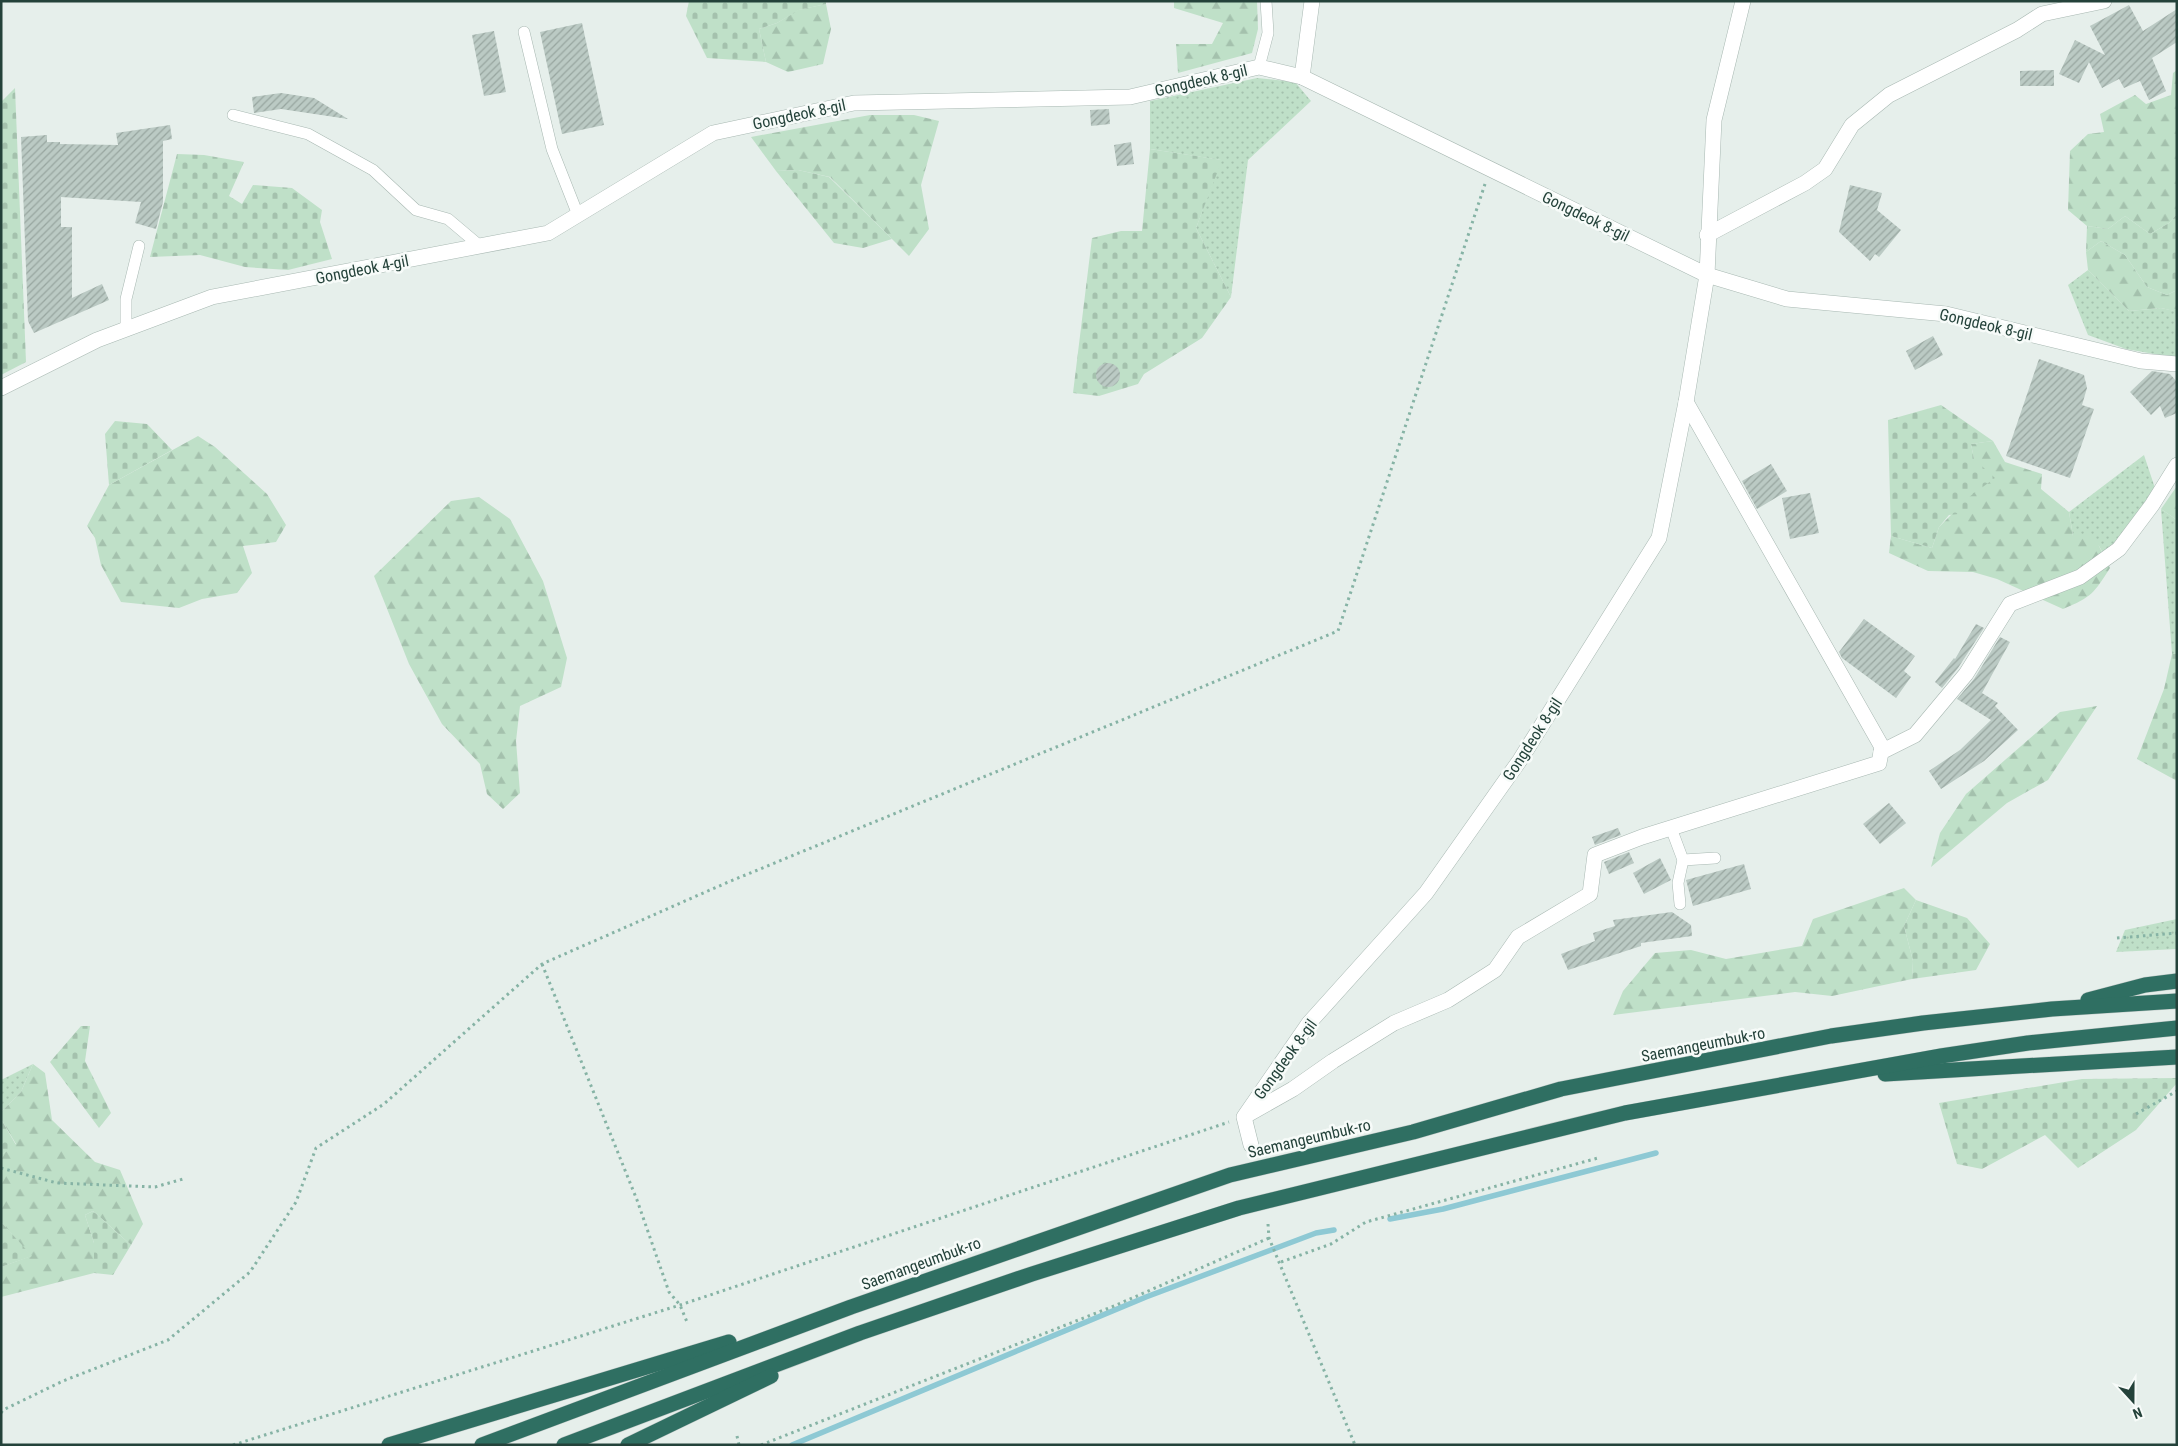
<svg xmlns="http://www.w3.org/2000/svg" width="2178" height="1446" font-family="'Roboto Condensed',sans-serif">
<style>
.grass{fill:url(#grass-dots)}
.forest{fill:url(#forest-firs)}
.cemetery{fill:url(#cemetery-stones)}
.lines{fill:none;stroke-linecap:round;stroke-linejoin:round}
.stream{stroke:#8ec9d4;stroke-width:5.5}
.building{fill:url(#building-hatch)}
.lane-casing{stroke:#a8b8b2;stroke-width:12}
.street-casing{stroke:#a8b8b2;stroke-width:16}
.highway-casing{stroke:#c2cac8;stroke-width:16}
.path{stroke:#86b3a5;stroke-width:3;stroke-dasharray:2.5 4;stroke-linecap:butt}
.lane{stroke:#fff;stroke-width:11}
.street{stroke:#fff;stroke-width:15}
.highway{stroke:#2f6f62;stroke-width:15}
.labels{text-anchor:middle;stroke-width:5;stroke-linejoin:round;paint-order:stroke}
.street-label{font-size:16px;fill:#24423a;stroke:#f7fbf9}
</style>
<defs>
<pattern id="grass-dots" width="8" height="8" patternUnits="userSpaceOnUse" patternTransform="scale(1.25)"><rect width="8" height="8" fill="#bfe0c8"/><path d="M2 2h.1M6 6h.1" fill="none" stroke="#a4c1ad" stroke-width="1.8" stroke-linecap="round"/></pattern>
<pattern id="forest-firs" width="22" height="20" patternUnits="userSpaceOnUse" patternTransform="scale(1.25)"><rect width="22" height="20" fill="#bfe0c8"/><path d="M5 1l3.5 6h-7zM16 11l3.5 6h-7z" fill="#a4c1ad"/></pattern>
<pattern id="cemetery-stones" width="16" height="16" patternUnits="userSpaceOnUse" patternTransform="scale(1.25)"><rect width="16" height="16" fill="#bfe0c8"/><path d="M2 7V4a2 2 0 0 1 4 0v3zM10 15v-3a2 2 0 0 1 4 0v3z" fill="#a4c1ad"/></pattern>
<pattern id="building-hatch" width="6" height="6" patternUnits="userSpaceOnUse" patternTransform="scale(1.25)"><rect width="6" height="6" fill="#bbcac4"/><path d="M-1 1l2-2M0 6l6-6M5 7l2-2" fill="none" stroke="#98a6a0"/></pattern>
</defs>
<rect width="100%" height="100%" fill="#e6efeb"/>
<g class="grass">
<path d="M1257 78 1295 82 1311 101 1248 160 1231 297 1196 228 1221 160 1150 149V101Z"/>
<path d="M2088 270 2129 311 2161 308 2175 311 2177 358 2126 349 2088 335 2068 285Z"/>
<path d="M2144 455 2155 488 2120 537 2103 553 2099 546 2073 536 2069 512Z"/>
<path d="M2161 509 2177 520V654H2172Z"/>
<path d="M2177 919V949L2116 952 2125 930Z"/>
<path d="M33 1064 21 1092 1 1112V1080Z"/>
</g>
<g class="forest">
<path d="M1174 1H1257L1258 29 1252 53 1178 73 1176 44H1212L1223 23 1174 8Z"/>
<path d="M826 4 831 29 823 64 788 72 766 62 759 29 777 23 798 10Z"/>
<path d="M2177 70V214L2169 223 2150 234 2125 216 2108 229 2087 226 2068 210 2070 151 2088 134 2104 132 2100 114 2135 95 2146 104 2171 95 2173 73Z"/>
<path d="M870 115H914L939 121 921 185 929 229 909 256 830 177 798 170 776 171 751 137Z"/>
<path d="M2101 241 2125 255 2147 287 2167 295 2177 290V329L2174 311 2161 308 2129 311 2088 270 2086 252Z"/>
<path d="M198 436 215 447 267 494 286 525 276 542 243 546 252 573 237 593 202 599 179 608 121 602 101 565 95 538 87 526 109 485Z"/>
<path d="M1993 441 2005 462 2042 474 2041 489 2069 512 2073 536 2089 535 2099 546 2110 568C2094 593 2092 597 2063 609L1997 579 1973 572 1928 571 1889 553 1891 536 1932 548 1939 527 1969 497 1974 459 1971 444Z"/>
<path d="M2177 486V520L2161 509Z"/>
<path d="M479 497 510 519 543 581 567 658 561 687 520 706 516 741 520 793 503 809 487 794 480 764 442 724 409 664 374 576 451 501Z"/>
<path d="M2097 706 2048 780 2007 803 1931 867 1940 833 1966 794 2060 712Z"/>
<path d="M1904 888 1916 900 1904 926 1913 961 1912 979 1832 996 1795 992 1613 1015 1623 991 1655 953 1691 950 1726 959 1802 946 1813 919Z"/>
<path d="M33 1064 45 1073 52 1120 95 1162 120 1170 143 1224 131 1245 93 1211 85 1215 94 1243V1273L1 1297V1267L31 1256 1 1222V1155L16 1144 1 1119V1112L21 1092Z"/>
</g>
<g class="cemetery">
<path d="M689 1H826V4L799 10 777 23 759 29 766 62 707 58 686 16Z"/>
<path d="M15 88 26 362 1 375V102Z"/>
<path d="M1150 149 1222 160 1196 228 1231 297 1202 338 1144 374 1138 384 1099 396 1073 393 1092 238 1121 231H1142Z"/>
<path d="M177 154 204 155 244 162 229 196 242 204 253 185 292 188 322 210 320 222 332 259 288 270 245 267 200 255 150 257Z"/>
<path d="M798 170 829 177 892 239 863 248 834 243 776 171Z"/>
<path d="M2177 214V290L2167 295 2147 287 2125 255 2101 241 2086 252 2087 226 2108 229 2125 216 2150 234 2169 223Z"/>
<path d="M1941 405 1993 441 1971 444 1974 459 1995 478 1969 497 1968 513 1949 515 1939 527 1932 548 1891 536 1888 420Z"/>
<path d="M115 421 147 424 172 450 109 485 105 434Z"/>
<path d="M2172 654H2177V781L2137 759 2164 689Z"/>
<path d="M1916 900 1967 918 1990 944 1976 970 1912 979 1913 961 1904 926Z"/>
<path d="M81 1026H90L85 1061 111 1113 99 1128 50 1062Z"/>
<path d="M2177 1078V1083L2136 1130 2078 1168 2045 1135 1982 1169 1957 1164 1939 1103 2082 1079Z"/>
<path d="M1 1119 16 1145 1 1155Z"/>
<path d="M93 1211 131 1245 113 1275 94 1273V1243L85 1215Z"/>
<path d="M1 1222 32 1256 1 1267Z"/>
</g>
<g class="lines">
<g class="stream">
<path d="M1390 1219 1443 1209 1656 1153"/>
<path d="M792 1445 1146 1297 1316 1233 1334 1230"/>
</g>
</g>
<g class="building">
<path d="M2129 5 2143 31 2177 9V42L2152 58 2166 91 2149 100 2140 81 2124 88 2119 79 2102 88 2089 62 2079 83 2059 74 2075 40 2105 55 2090 26Z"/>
<path d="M582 23 604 125 562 134 540 32Z"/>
<path d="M494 31 506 92 484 96 472 35Z"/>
<path d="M2054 70V86H2020V71Z"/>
<path d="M281 93 314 98 348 119 281 109 254 113 252 97Z"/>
<path d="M1109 109 1110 124 1091 126 1090 110Z"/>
<path d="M170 125 172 139 163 141V202L156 229 135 223 141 202 61 197V227H72V298L102 284 109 300 34 333 28 321 21 137 47 135V142H60V144L118 145 116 133Z"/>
<path d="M1131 142 1134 164 1117 166 1114 145Z"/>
<path d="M1850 185 1882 193 1877 210 1901 230 1879 257 1875 254 1870 261 1839 232Z"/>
<path d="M1933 336 1943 355 1915 370 1906 351Z"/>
<path d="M2039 359 2084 375 2087 388 2082 405 2094 409 2070 478 2006 456Z"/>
<circle cx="1108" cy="375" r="12"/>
<path d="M2152 371 2170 374 2177 382V413L2165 418 2160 406 2151 415 2130 392Z"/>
<path d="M1771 464 1787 491 1757 509 1742 481Z"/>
<path d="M1810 493 1819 533 1790 539 1782 498Z"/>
<path d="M1864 619 1915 656 1904 671 1911 677 1896 698 1842 658 1839 652Z"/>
<path d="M1976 624 1984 628 1958 668 1942 688 1935 682 1954 658 1955 659Z"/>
<path d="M2000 637 2010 642 1982 693 1998 703 1995 706 2018 730 1984 761 1941 789 1929 771 1960 750 1991 720 1957 699 1974 679Z"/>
<path d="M1889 803 1906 823 1880 844 1863 824Z"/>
<path d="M1618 828 1621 835 1595 845 1592 837Z"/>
<path d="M1629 852 1634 863 1609 874 1604 862Z"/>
<path d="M1660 858 1671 880 1644 894 1633 873Z"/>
<path d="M1744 864 1751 889 1693 906 1686 880Z"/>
<path d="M1672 912 1691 925 1692 936 1641 943V946L1568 970 1561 954 1595 941 1593 933 1615 926 1613 920Z"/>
</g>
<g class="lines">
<g class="lane-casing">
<g id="lane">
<path d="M524 32 552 149 578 215"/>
<path d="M1259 67 1268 33 1266 1"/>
<path d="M233 115 308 134 373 170 416 210 448 219 480 246"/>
<path d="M126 329V299L139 246"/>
<path d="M1671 828 1683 860 1715 858"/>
<path d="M1680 904 1678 883 1683 860"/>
</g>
</g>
<g class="street-casing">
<g id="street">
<path d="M1302 77 1312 1"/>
<path d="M1707 235 1805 183 1825 169 1852 125 1889 95 2017 30 2042 14 2104 1"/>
<path d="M1 388 97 340 212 297 548 233 713 133 854 103 1130 97 1259 67 1302 77 1707 275 1787 299 1946 314 2141 361 2177 364"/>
<path d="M1881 752 1915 735 1966 674 2010 604 2080 577 2119 549 2152 505 2177 465"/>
<path d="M1247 1115 1293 1089 1333 1061 1394 1023 1448 1000 1495 970 1518 937 1590 894 1595 855 1642 837 1879 763 1882 747 1686 402"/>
<path d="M1251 1145 1244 1117 1309 1023 1426 893 1520 760 1659 538 1686 402 1707 275 1714 120 1743 1"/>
</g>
</g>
<g class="highway-casing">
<g id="highway">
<path d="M2088 1000 2145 985 2177 981"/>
<path d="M1885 1074 2177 1057"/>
<path d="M389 1445 729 1342"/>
<path d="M482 1445 851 1307 1230 1175 1413 1132 1561 1089 1831 1036 1923 1023 2052 1009 2177 1001"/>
<path d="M564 1445 860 1333 1032 1274 1239 1208 1625 1113 1941 1056 2028 1043 2177 1028"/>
<path d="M628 1445 771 1376"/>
</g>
</g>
<g class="path">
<path d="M2117 938 2177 933"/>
<path d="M542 964 637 1200 669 1292 680 1305 687 1322"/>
<path d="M2136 1114 2177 1091"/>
<path d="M1 1168 57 1183 155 1187 183 1179"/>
<path d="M1268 1224 1269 1238 1355 1445"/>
<path d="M1281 1262 1331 1244 1366 1222 1598 1158"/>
<path d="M1 1413 3 1410 63 1381 168 1340 250 1272 296 1202 316 1148 384 1104 542 964 726 883 1338 631 1485 184"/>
<path d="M737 1436 739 1445"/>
<path d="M233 1445 680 1305 1229 1122"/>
<path d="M761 1445 1114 1306 1269 1238"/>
</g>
<use href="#lane" class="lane"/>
<use href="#street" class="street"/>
<use href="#highway" class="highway"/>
</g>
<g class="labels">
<g class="street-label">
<text transform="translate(1201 80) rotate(-13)" y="6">Gongdeok 8-gil</text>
<text transform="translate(799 114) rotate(-12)" y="6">Gongdeok 8-gil</text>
<text transform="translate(1586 216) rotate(26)" y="6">Gongdeok 8-gil</text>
<text transform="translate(362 269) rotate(-11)" y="6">Gongdeok 4-gil</text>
<text transform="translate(1986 324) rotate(13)" y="6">Gongdeok 8-gil</text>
<text transform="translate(1532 739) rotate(-57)" y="6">Gongdeok 8-gil</text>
<text transform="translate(1703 1044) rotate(-11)" y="6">Saemangeumbuk-ro</text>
<text transform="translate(1285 1059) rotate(-54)" y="6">Gongdeok 8-gil</text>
<text transform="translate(1309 1138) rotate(-13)" y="6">Saemangeumbuk-ro</text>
<text transform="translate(921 1263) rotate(-20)" y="6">Saemangeumbuk-ro</text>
</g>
</g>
<rect width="2178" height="1446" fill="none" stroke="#24423a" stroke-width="5"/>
<g transform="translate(2133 1401) rotate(159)" stroke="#f7fbf9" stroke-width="4" paint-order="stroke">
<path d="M0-4L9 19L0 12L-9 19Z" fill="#24423a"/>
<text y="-8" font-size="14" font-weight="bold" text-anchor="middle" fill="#24423a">N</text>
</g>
</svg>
